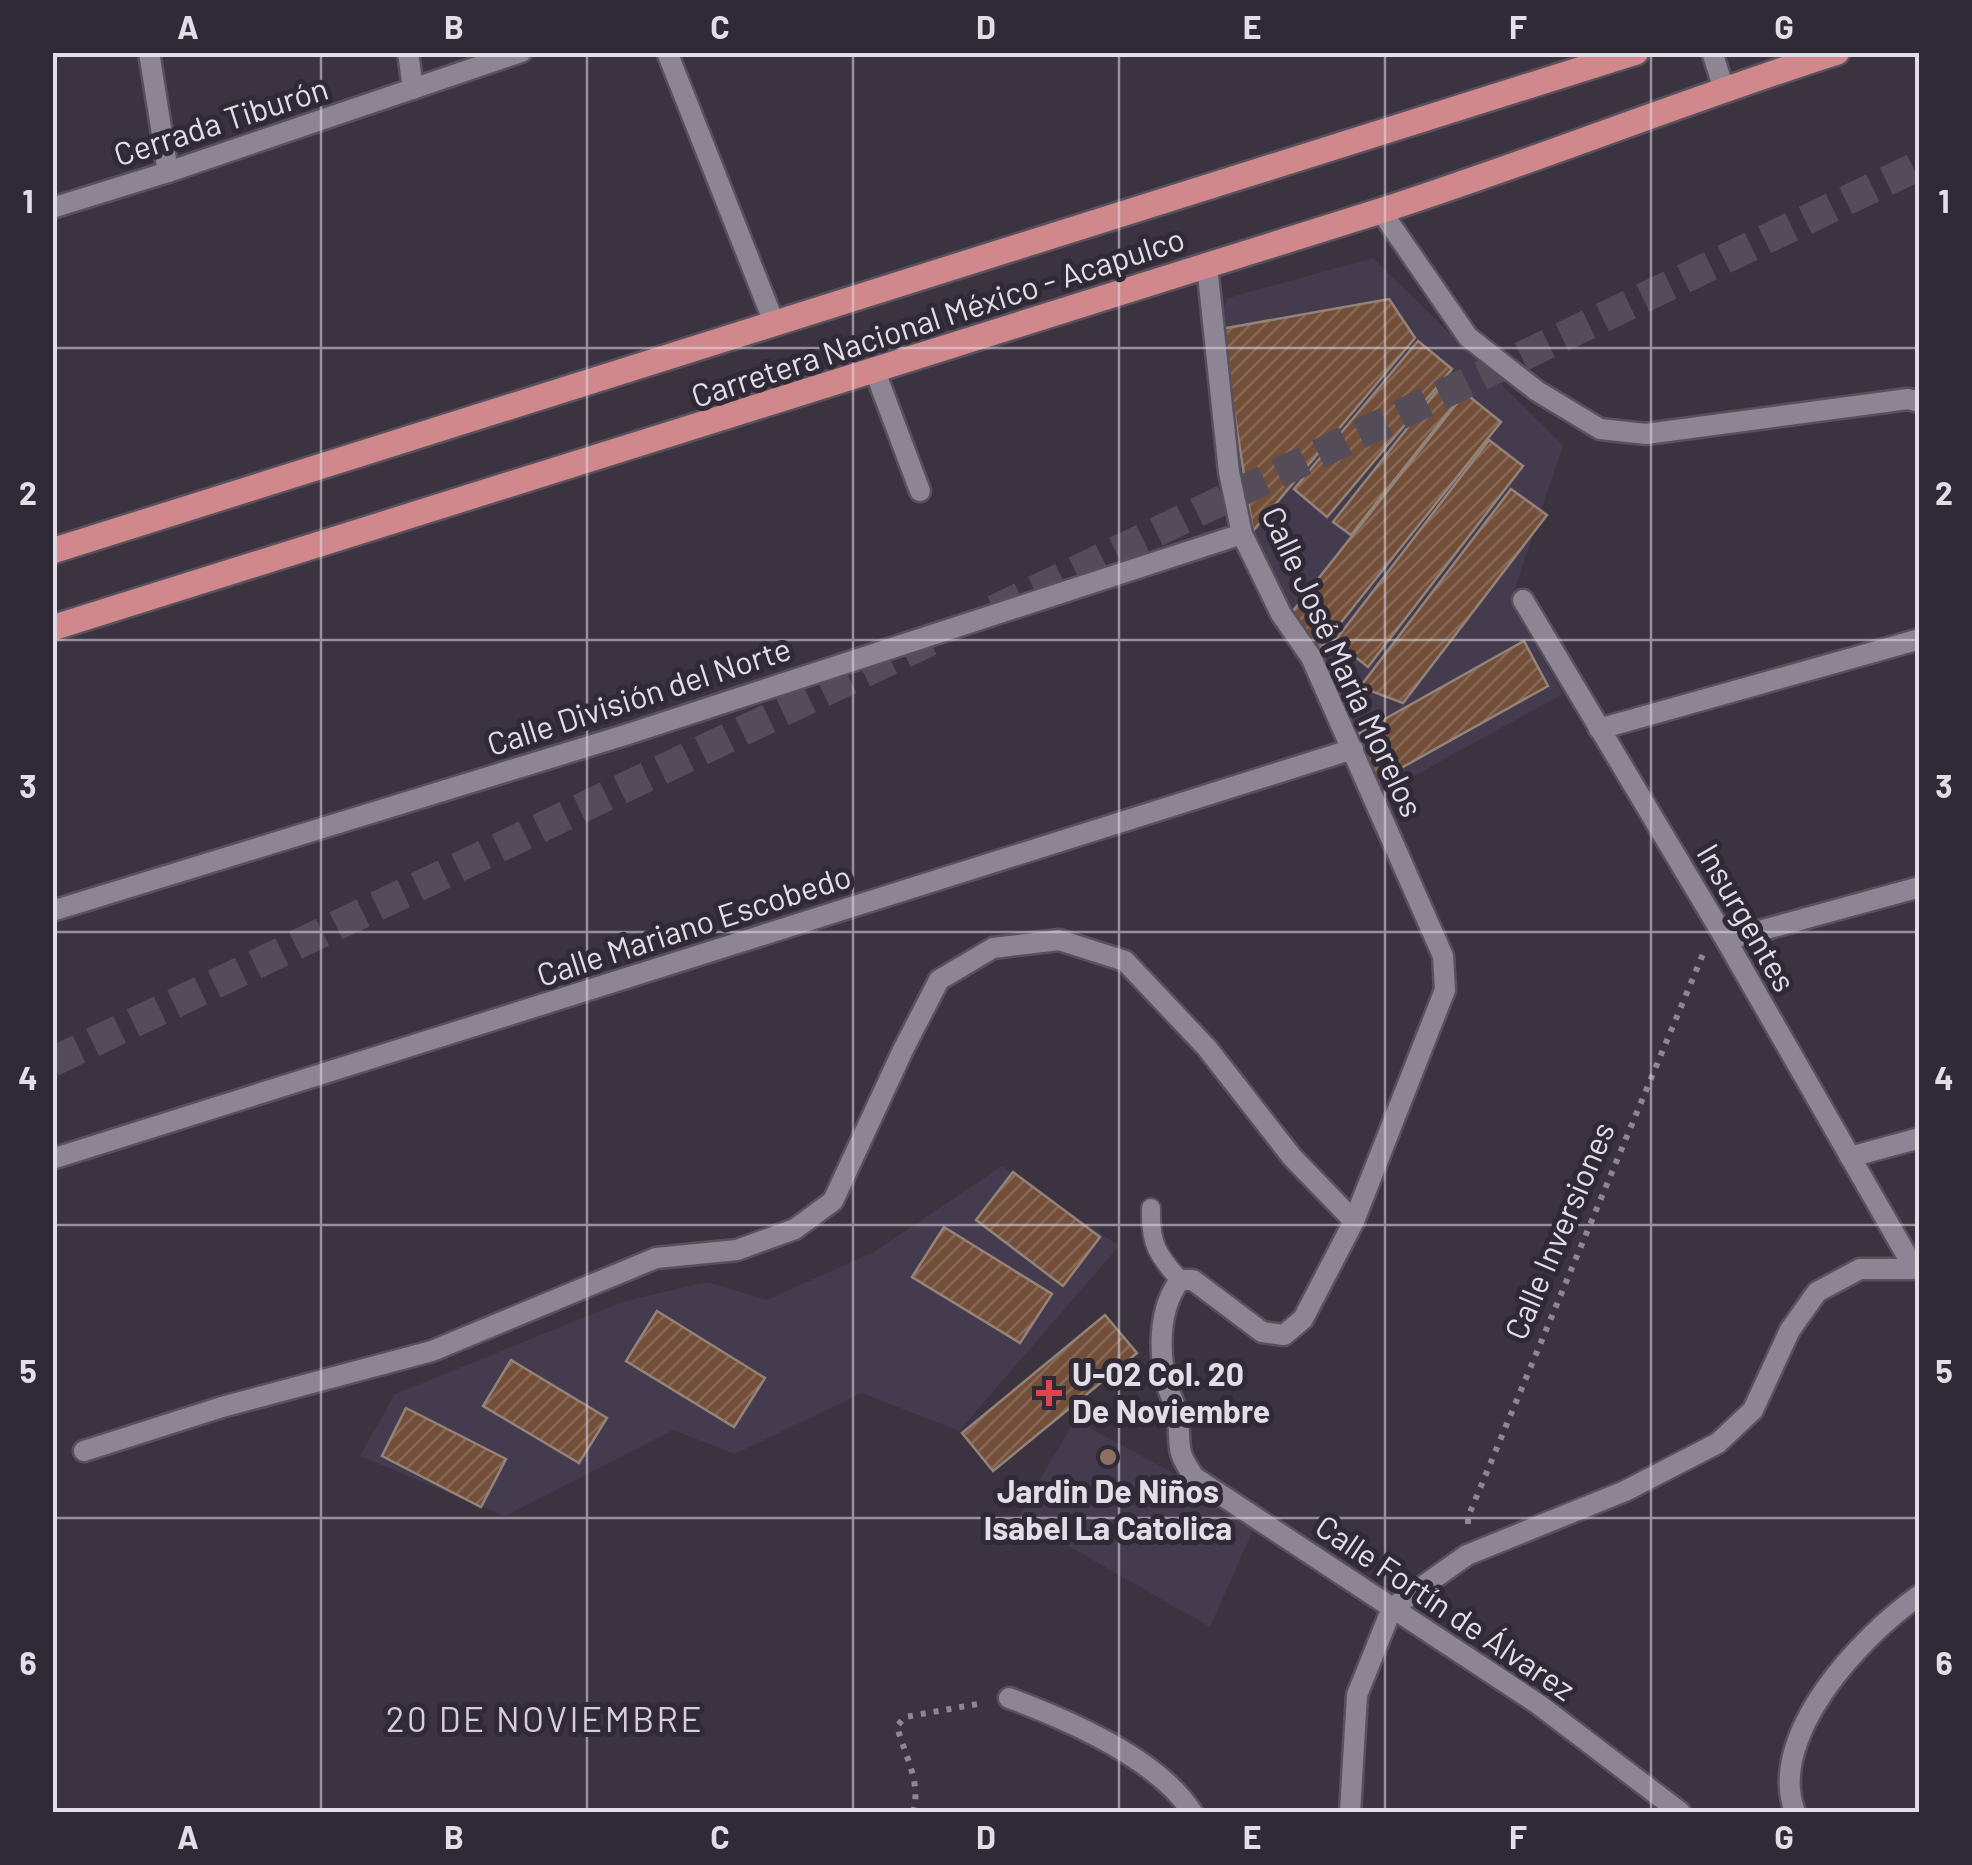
<svg xmlns="http://www.w3.org/2000/svg" width="1972" height="1865" font-family="Barlow,sans-serif">
<style>
.built{fill:#453b4e}
.building{fill:url(#building-hatch);stroke:#948379;stroke-width:2.5}
.lines{fill:none;stroke-linecap:round;stroke-linejoin:round}
.motorway-tunnel{stroke:#544c59;stroke-width:30;stroke-dasharray:30 15;stroke-linecap:butt}
.service-casing{stroke:#58515c;stroke-width:22}
.minor-casing{stroke:#58515c;stroke-width:25}
.tertiary-casing{stroke:#58515c;stroke-width:25}
.primary-casing{stroke:#58515c;stroke-width:30}
.path{stroke:#8e8792;stroke-width:6;stroke-dasharray:5 8;stroke-linecap:butt}
.service{stroke:#8d8494;stroke-width:18}
.minor{stroke:#8d8494;stroke-width:20}
.tertiary{stroke:#8d8494;stroke-width:20}
.primary{stroke:#d0888c;stroke-width:25}
.grid{fill:none;stroke:#e2dde6;stroke-width:2.5;stroke-opacity:0.55}
.health-dot{fill:#e0444e;stroke:#302936;stroke-width:4}
.education-dot{fill:#8d6e63;stroke:#302936;stroke-width:4}
.labels{text-anchor:middle;stroke-width:10;stroke-linejoin:round;paint-order:stroke}
.street-label{font-size:32px;fill:#e2dde6;stroke:#302936}
.poi-label{font-size:32px;font-weight:bold;fill:#e2dde6;stroke:#302936;text-anchor:start}
.neighbourhood-label{font-size:35px;letter-spacing:2.5px;fill:#d7cdde;stroke:#302936}
.neatline{fill:none;stroke:#e2dde6;stroke-width:4}
.grid-label{font-size:32px;text-anchor:middle;font-weight:bold;fill:#e2dde6}
</style>
<defs>
<pattern id="building-hatch" width="6" height="6" patternUnits="userSpaceOnUse" patternTransform="scale(2.5)"><rect width="6" height="6" fill="#734f39"/><path d="M-1 1l2-2M0 6l6-6M5 7l2-2" fill="none" stroke="#876856"/></pattern>
</defs>
<rect width="100%" height="100%" fill="#3b3340"/>
<g class="built">
<path d="M1373 258 1563 445 1510 603 1563 694 1383 793 1319 661 1248 534 1220 319 1228 298Z"/>
<path d="M1002 1166 1119 1246 959 1431 862 1393 735 1454 673 1430 505 1516 360 1456 395 1394 625 1301 707 1282 767 1300 874 1252Z"/>
<path d="M1075 1420 1258 1519 1210 1627 1018 1517Z"/>
</g>
<g class="building">
<path d="M1389 299 1415 338 1253 531 1221 329Z"/>
<path d="M1418 341 1452 369 1327 517 1294 489Z"/>
<path d="M1443 383 1461 396 1351 535 1333 522Z"/>
<path d="M1465 393 1501 422 1319 650 1292 612Z"/>
<path d="M1489 440 1523 466 1368 667 1335 641Z"/>
<path d="M1511 489 1547 515 1403 703 1360 687Z"/>
<path d="M1524 641 1548 686 1376 782 1351 738Z"/>
<path d="M1013 1172 1100 1237 1063 1286 976 1220Z"/>
<path d="M944 1227 1052 1294 1020 1343 912 1277Z"/>
<path d="M657 1311 765 1378 734 1427 626 1361Z"/>
<path d="M1105 1315 1137 1353 993 1471 962 1433Z"/>
<path d="M511 1360 607 1418 579 1463 483 1406Z"/>
<path d="M406 1408 506 1459 481 1507 382 1456Z"/>
</g>
<g class="lines">
<g class="motorway-tunnel">
<path d="M994 610 1920 165"/>
<path d="M52 1062 930 641"/>
</g>
<g class="service-casing">
<path id="service" d="M1151 1208C1150 1243 1157 1255 1180 1280"/>
</g>
<g class="minor-casing">
<g id="minor">
<path d="M149 52 168 172"/>
<path d="M408 52 413 89"/>
<path d="M667 52 775 325"/>
<path d="M52 208 168 172 521 52"/>
<path d="M1381 211 1468 337 1537 391 1600 429 1646 434 1908 399 1920 402"/>
<path d="M1207 266 1229 472 1242 534 1281 614 1311 657 1443 956 1445 990 1354 1221 1303 1319 1284 1335 1262 1332 1193 1280H1180C1158 1309 1158 1354 1168 1388 1171 1398 1177 1407 1178 1418 1181 1449 1175 1449 1194 1477L1538 1704 1680 1812"/>
<path d="M876 374 920 491"/>
<path d="M1523 600 1726 940 1914 1268"/>
<path d="M1599 729 1920 639"/>
<path d="M52 911 625 735 1242 534"/>
<path d="M1726 940 1920 887"/>
<path d="M1850 1157 1920 1138"/>
<path d="M52 1159 1353 749"/>
<path d="M84 1451 222 1407 432 1351 656 1258 737 1250 795 1229 833 1201 903 1050 939 980 993 948 1059 940 1125 961 1207 1048 1292 1157 1354 1221"/>
<path d="M1009 1698C1068 1720 1157 1758 1192 1812"/>
<path d="M1350 1812 1357 1695 1392 1608 1467 1555 1625 1491 1718 1443 1753 1410 1790 1330 1817 1292 1860 1269H1920"/>
<path d="M1795 1812C1766 1736 1862 1635 1920 1595"/>
</g>
</g>
<g class="tertiary-casing">
<path id="tertiary" d="M1712 52 1724 89"/>
</g>
<g class="primary-casing">
<g id="primary">
<path d="M52 551 1636 52"/>
<path d="M52 628C494 492 935 355 1374 213 1530 163 1681 102 1837 52"/>
</g>
</g>
<g class="path">
<path d="M1468 1524V1517L1703 954"/>
<path d="M913 1812C922 1783 904 1754 897 1726L905 1717 983 1703"/>
</g>
<use href="#service" class="service"/>
<use href="#minor" class="minor"/>
<use href="#tertiary" class="tertiary"/>
<use href="#primary" class="primary"/>
</g>
<path class="grid" d="M321 52V1812M587 52V1812M853 52V1812M1119 52V1812M1385 52V1812M1651 52V1812M52 348H1920M52 640H1920M52 932H1920M52 1225H1920M52 1518H1920"/>
<path class="health-dot" d="M1044 1378h10v10h10v10h-10v10h-10v-10h-10v-10h10z"/>
<circle class="education-dot" cx="1108" cy="1457" r="10"/>
<g class="labels">
<g class="street-label">
<text transform="translate(221 122) rotate(-18)" y="11">Cerrada Tiburón</text>
<text transform="translate(938 318) rotate(-18)" y="11">Carretera Nacional México - Acapulco</text>
<text transform="translate(1342 662) rotate(65)" y="11">Calle José María Morelos</text>
<text transform="translate(639 697) rotate(-18)" y="11">Calle División del Norte</text>
<text transform="translate(1746 918) rotate(60)" y="11">Insurgentes</text>
<text transform="translate(694 926) rotate(-18)" y="11">Calle Mariano Escobedo</text>
<text transform="translate(1560 1231) rotate(-67)" y="11">Calle Inversiones</text>
<text transform="translate(1445 1608) rotate(34)" y="11">Calle Fortín de Álvarez</text>
</g>
<g class="poi-label">
<text x="1072" y="1386">U-02 Col. 20<tspan x="1072" dy="37">De Noviembre</tspan></text>
<text x="1108" y="1503" text-anchor="middle">Jardin De Niños<tspan x="1108" dy="37">Isabel La Catolica</tspan></text>
</g>
<g class="neighbourhood-label">
<text x="545" y="1732">20 DE NOVIEMBRE</text>
</g>
</g>
<rect width="1972" height="1865" fill="none" stroke="#302936" stroke-width="110"/>
<rect x="55" y="55" width="1862" height="1755" class="neatline"/>
<g class="grid-label">
<text x="188" y="39">A</text>
<text x="454" y="39">B</text>
<text x="720" y="39">C</text>
<text x="986" y="39">D</text>
<text x="1252" y="39">E</text>
<text x="1518" y="39">F</text>
<text x="1784" y="39">G</text>
<text x="28" y="213">1</text>
<text x="1944" y="213">1</text>
<text x="28" y="505">2</text>
<text x="1944" y="505">2</text>
<text x="28" y="798">3</text>
<text x="1944" y="798">3</text>
<text x="28" y="1090">4</text>
<text x="1944" y="1090">4</text>
<text x="28" y="1383">5</text>
<text x="1944" y="1383">5</text>
<text x="28" y="1675">6</text>
<text x="1944" y="1675">6</text>
<text x="188" y="1849">A</text>
<text x="454" y="1849">B</text>
<text x="720" y="1849">C</text>
<text x="986" y="1849">D</text>
<text x="1252" y="1849">E</text>
<text x="1518" y="1849">F</text>
<text x="1784" y="1849">G</text>
</g>
</svg>
